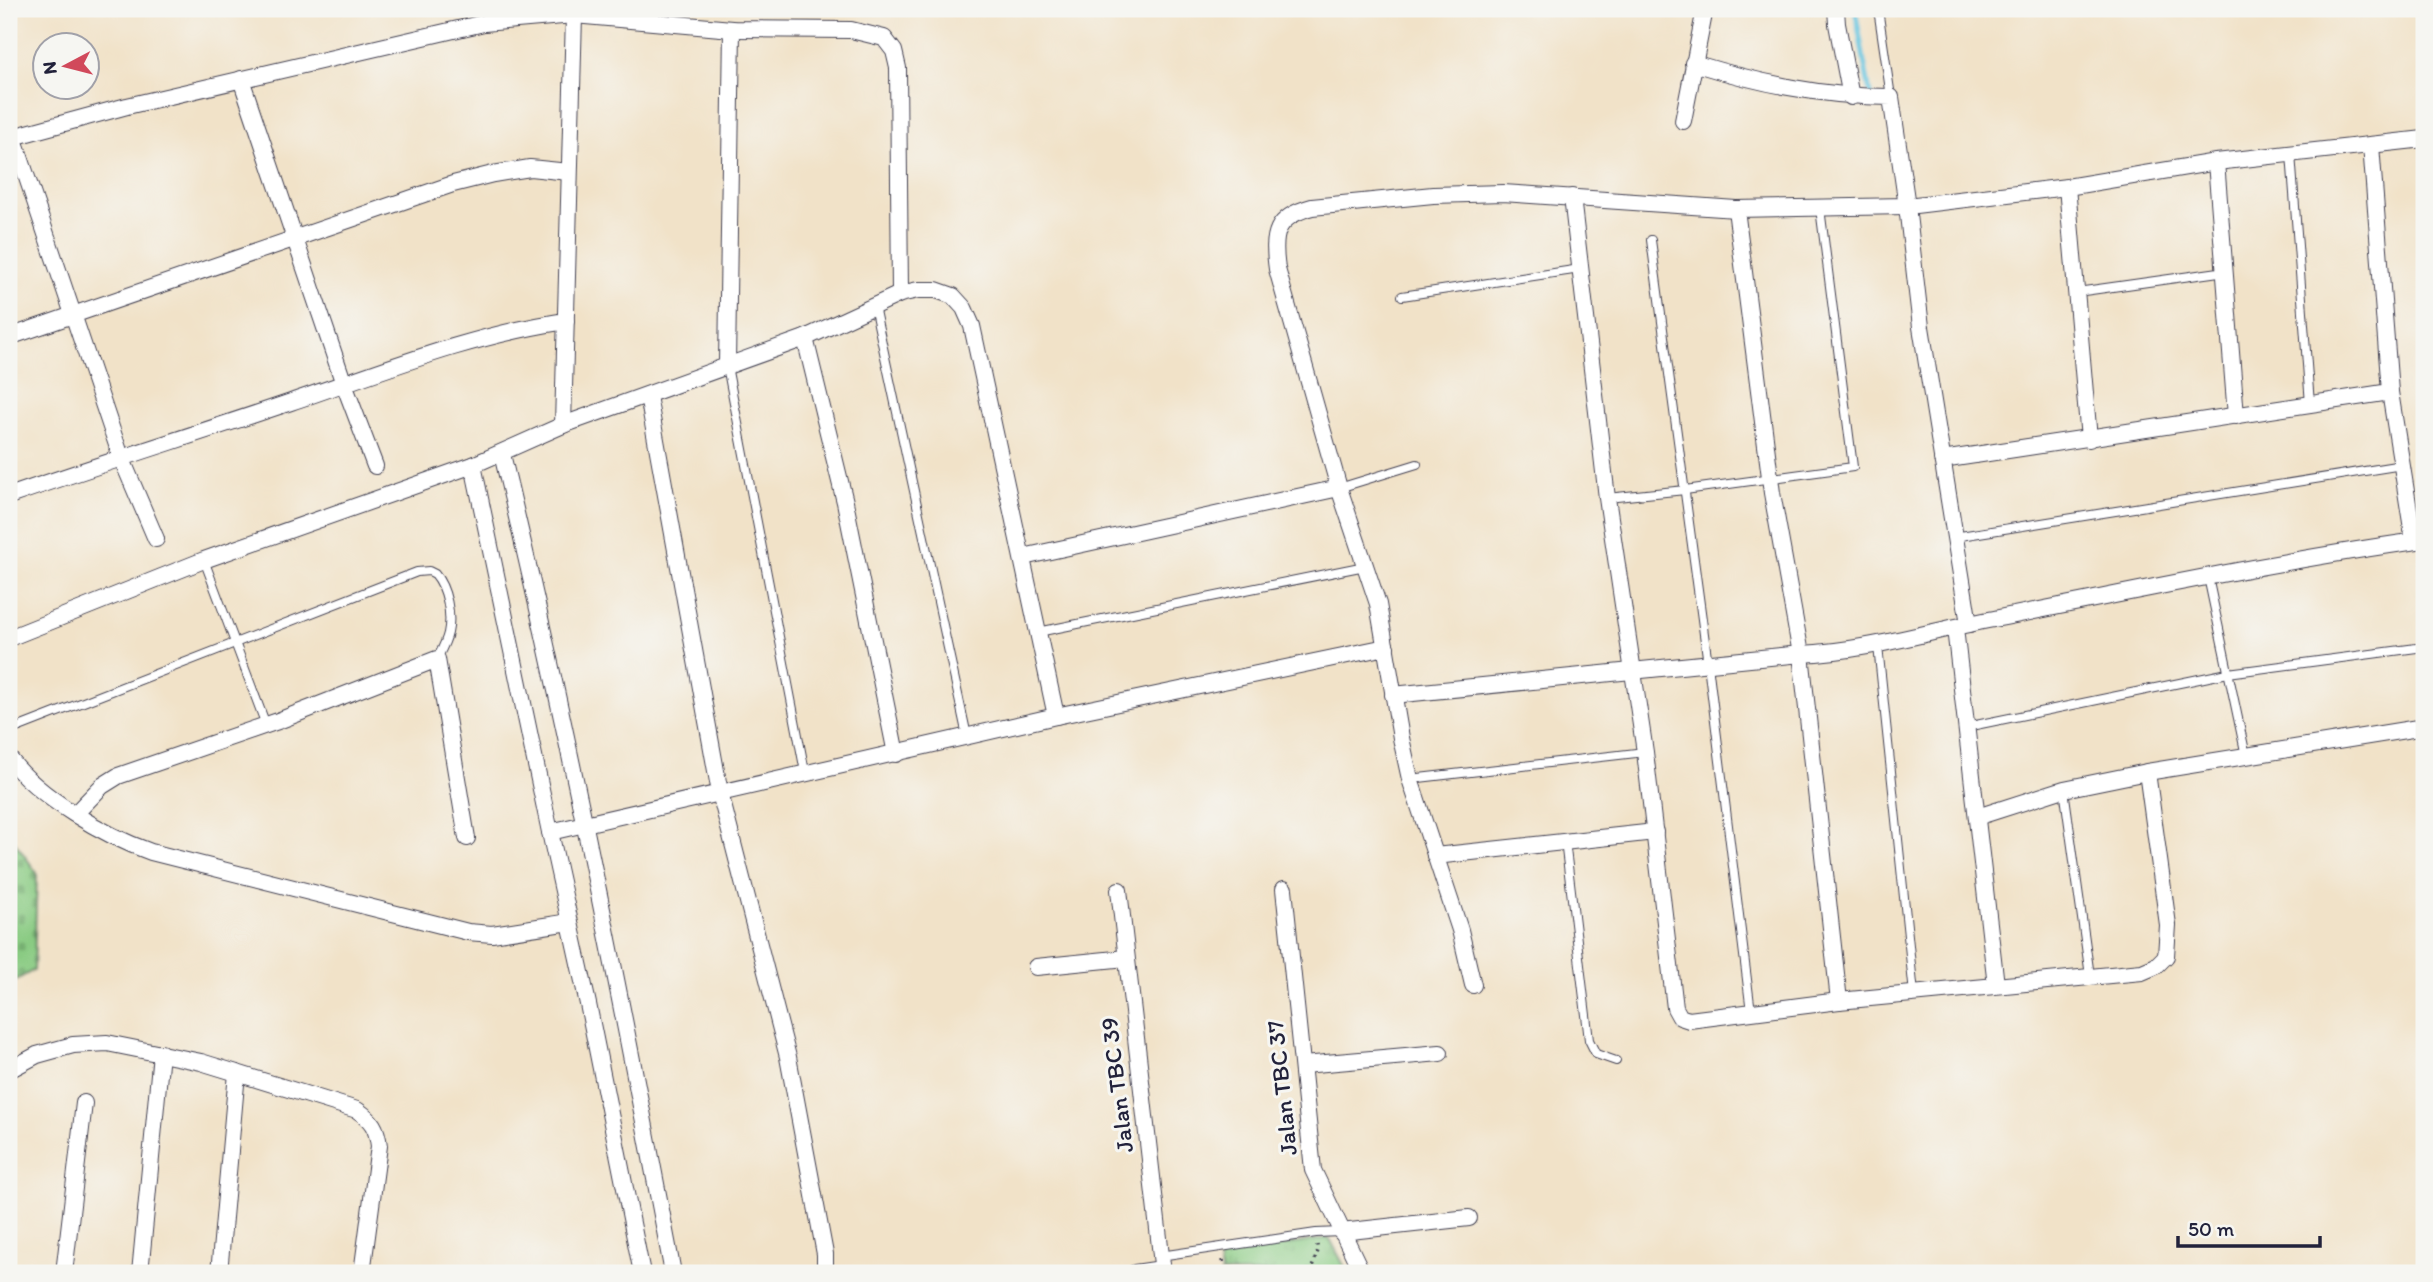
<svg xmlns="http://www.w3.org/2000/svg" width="2433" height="1282" font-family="Itim,sans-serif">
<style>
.cemetery{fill:url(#cemetery-stones);stroke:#56765e;stroke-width:2}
.park{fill:url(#park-tufts);stroke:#56765e;stroke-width:2}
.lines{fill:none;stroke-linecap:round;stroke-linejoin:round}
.stream{stroke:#60c3de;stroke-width:5}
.lane-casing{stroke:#413f50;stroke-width:10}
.street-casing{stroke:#413f50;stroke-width:18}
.path{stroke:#413f50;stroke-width:3.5;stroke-dasharray:2 5;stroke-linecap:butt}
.lane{stroke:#fff;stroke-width:8}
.street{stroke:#fff;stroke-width:16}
.labels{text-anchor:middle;stroke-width:6;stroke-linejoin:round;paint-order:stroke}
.street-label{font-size:24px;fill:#22223b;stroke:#f6f6f2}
</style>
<defs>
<pattern id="cemetery-stones" width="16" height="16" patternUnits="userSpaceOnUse" patternTransform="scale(1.75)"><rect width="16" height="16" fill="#89cb82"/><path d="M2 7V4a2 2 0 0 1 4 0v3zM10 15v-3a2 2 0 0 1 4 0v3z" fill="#76ae71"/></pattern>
<pattern id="park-tufts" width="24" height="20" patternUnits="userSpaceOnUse" patternTransform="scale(1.75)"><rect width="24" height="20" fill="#89cb82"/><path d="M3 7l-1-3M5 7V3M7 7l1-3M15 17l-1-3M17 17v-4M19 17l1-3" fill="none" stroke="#76ae71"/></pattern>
</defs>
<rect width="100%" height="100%" fill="#f6f6f2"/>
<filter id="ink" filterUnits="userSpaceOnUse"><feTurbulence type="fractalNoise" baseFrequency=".0143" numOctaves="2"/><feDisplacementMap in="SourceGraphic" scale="14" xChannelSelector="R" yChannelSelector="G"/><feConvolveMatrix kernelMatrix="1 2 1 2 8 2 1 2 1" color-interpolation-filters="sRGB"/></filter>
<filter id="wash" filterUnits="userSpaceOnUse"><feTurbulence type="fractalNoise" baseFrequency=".00686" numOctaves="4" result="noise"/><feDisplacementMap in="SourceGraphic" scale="28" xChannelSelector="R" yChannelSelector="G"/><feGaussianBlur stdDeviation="1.57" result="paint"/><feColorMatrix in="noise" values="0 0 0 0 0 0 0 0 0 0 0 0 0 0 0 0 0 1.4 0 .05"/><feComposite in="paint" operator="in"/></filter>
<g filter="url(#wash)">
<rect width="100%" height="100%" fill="#f1e2c8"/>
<path class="cemetery" d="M9 834 37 873 34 970 9 984Z"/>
<path class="park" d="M1327 1238 1330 1239 1348 1273H1221L1219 1257Z"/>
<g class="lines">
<path class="stream" d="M1855 9 1870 94"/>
</g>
</g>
<g filter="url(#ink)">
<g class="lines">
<g class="lane-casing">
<g id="lane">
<path d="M1878 9 1891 97"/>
<path d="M2291 154 2310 404"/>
<path d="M1651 240 1708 664 1751 1012"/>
<path d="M2077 292 2226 271"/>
<path d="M1402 296 1580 269"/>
<path d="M874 306 967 736"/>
<path d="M727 366 805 772"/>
<path d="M1339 488 1417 464"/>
<path d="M1607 498 1685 490 1853 467 1820 208"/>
<path d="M1954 537 2402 465"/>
<path d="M204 560 266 725"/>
<path d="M2208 577 2246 756"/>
<path d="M1038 632 1365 566"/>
<path d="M1878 646 1914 994"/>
<path d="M1966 727 2228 673 2424 647"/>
<path d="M9 731 417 572 429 571 435 574C447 588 452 615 448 633 446 642 441 651 437 659"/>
<path d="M1410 779 1645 752"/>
<path d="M2064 789 2090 976"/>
<path d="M1565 841 1589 1040 1596 1054 1616 1061"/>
<path d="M1160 1256 1316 1233 1341 1232"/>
</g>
</g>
<g class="street-casing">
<g id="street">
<path d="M1836 9 1837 24 1851 97"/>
<path d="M1693 63C1759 83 1822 97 1891 97L1907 206 1921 327 1969 624"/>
<path d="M241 79 344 384 375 466"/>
<path d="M1683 121 1705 9"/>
<path d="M13 136 121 457 156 539"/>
<path d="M9 138 127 106 484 23 574 15 732 29 851 30 884 38 894 51 898 68 900 294"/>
<path d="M2371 145 2390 392 2414 541"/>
<path d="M2216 162 2236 416"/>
<path d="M2067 187 2089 439"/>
<path d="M1572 197 1607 498 1645 752 1675 1008 1680 1017 1689 1020 1839 1001 2142 972 2156 966 2166 956 2168 925 2147 772"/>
<path d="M1736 209 1772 493 1801 654 1839 1001"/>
<path d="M9 337 453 184 493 174 530 168 569 172"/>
<path d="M805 338 845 502 896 754"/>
<path d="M727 365 732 29"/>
<path d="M648 396 720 793 788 1057 825 1254V1273"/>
<path d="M563 425 574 15"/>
<path d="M502 454C567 725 621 999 673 1273"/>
<path d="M1942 460 2390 392"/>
<path d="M473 465 550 832 588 1004 642 1273"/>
<path d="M9 496C103 463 197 434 291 402 382 371 471 335 566 321"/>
<path d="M1023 557 1339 488"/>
<path d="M1955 628 1996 985"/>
<path d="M9 638 204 560 473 465 563 425 805 338 900 294 918 290H936L953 296 964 308 972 326 1056 716"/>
<path d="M1393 695 1801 654C1868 651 1929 631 1994 619 2137 591 2280 560 2424 540"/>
<path d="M9 758C38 797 105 836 151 852L468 932 492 934 570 922"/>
<path d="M75 814 102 786 118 776 278 721 437 659 467 838"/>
<path d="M1977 817 2064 789 2147 772 2424 727"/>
<path d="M550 832 1056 716 1386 647"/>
<path d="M1435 856 1655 832"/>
<path d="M1284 889 1313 1170 1362 1273"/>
<path d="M1119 890 1163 1273"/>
<path d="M1036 967 1126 958"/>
<path d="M1473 985 1460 930 1410 779 1401 738 1378 604 1339 488 1277 269C1272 234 1275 217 1312 207L1433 195 1503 193 1736 209 1907 206 2067 187 2216 162 2424 139"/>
<path d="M1303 1065 1440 1053"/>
<path d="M9 1070 37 1055 73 1045 107 1043 201 1062 357 1110C372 1120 377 1128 379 1146L362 1273"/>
<path d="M1341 1232 1469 1218"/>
<path d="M64 1273 84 1103"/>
<path d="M140 1273 161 1053"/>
<path d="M219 1273 237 1073"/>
<path d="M1135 1273 1162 1269"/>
</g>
</g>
<g class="path">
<path d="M1223 1260 1225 1273"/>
<path d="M1310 1273 1318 1251 1317 1245"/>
</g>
<use href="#lane" class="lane"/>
<use href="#street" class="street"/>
</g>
</g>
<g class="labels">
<g class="street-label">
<text transform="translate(1117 1085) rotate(-97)" y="8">Jalan TBC 39</text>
<text transform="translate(1282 1088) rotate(-96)" y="8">Jalan TBC 37</text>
</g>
</g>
<rect width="2433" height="1282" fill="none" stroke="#f6f6f2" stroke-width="35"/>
<g transform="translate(66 66) rotate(263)"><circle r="33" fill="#f6f6f2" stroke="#a1a1a9" stroke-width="2"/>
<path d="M0-5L12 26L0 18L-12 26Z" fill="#d1495b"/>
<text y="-10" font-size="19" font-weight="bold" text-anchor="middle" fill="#22223b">N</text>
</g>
<path d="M2178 1236v10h142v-10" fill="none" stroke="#22223b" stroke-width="3.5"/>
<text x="2188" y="1236" font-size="21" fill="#22223b" stroke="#f6f6f2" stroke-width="5" paint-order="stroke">50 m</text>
</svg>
